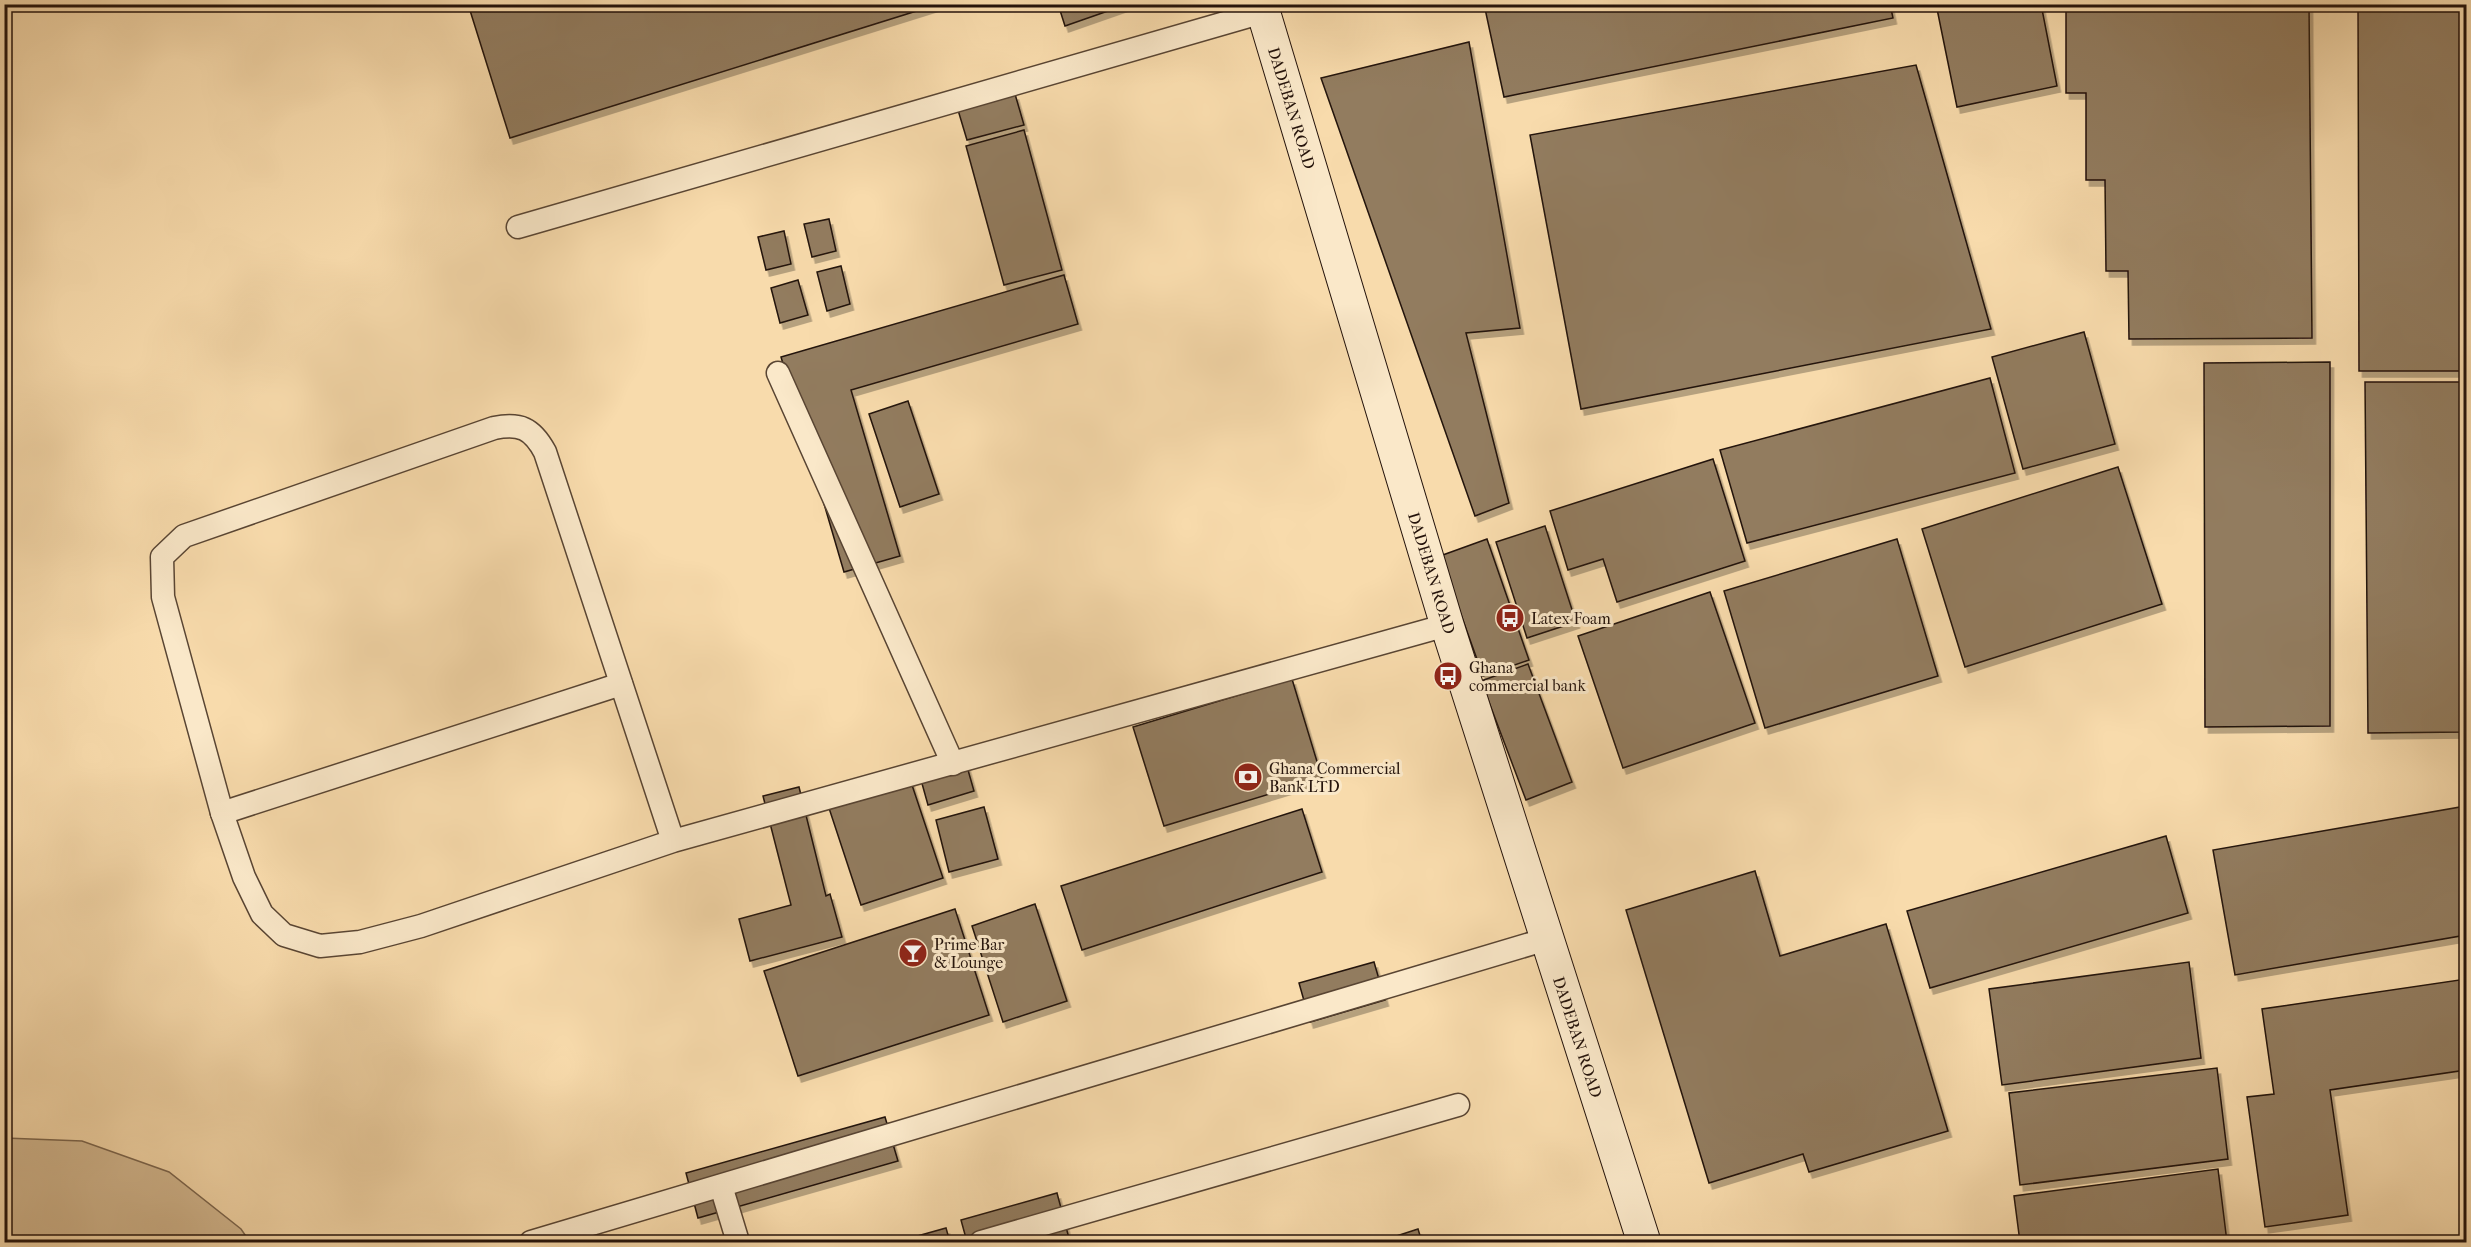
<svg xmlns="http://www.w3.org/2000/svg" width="2471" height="1247" font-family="'IM FELL French Canon',serif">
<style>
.green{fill:#d4b991;stroke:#7c664e;stroke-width:1.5}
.building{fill:#927b5f;stroke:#24130b;stroke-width:1.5;filter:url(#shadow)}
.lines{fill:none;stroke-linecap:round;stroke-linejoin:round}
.lane-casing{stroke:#594533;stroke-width:25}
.secondary-casing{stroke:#24130b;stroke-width:35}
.lane{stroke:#fae8c9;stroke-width:22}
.secondary{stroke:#fae8c9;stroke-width:33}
.labels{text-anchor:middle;stroke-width:6;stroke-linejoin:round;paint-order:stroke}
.street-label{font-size:16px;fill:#24130b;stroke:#fae8c9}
.poi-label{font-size:16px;fill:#24130b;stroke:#fae8c9;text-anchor:start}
</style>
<defs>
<filter id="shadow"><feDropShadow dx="3.5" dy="6" stdDeviation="0" flood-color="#0004"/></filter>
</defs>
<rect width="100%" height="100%" fill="#f8dbac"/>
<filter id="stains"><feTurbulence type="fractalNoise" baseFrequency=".00333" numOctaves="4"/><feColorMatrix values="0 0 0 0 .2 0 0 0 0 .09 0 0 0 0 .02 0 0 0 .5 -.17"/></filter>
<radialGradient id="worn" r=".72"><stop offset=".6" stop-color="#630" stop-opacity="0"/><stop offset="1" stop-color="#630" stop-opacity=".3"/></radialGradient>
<path class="green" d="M5 1138 82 1141 169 1172 241 1229 250 1242H5Z"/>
<g class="building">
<path d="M468 4H939L510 138Z"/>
<path d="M1058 4H1128L1065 26Z"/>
<path d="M1484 4H1890L1893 18 1504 97Z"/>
<path d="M1936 4H2041L2057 86 1957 107Z"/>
<path d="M2066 4H2309L2312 338 2129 339 2128 271H2106L2105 180H2086V93H2066Z"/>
<path d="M2358 4H2466V371H2359Z"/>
<path d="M1469 42 1520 328 1466 333 1509 503 1475 516 1321 78Z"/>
<path d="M1916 65 1991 329 1581 409 1530 135Z"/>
<path d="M1015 94 1024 125 967 140 958 110Z"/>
<path d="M1024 130 1062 270 1004 285 966 146Z"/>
<path d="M829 219 836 251 812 257 804 224Z"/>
<path d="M784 231 791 264 766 270 758 237Z"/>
<path d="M841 266 850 304 827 311 817 272Z"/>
<path d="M1064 275 1078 324 851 390 900 556 844 572 781 357Z"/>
<path d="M798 280 808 315 780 323 771 288Z"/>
<path d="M2084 332 2115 444 2023 469 1992 357Z"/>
<path d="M2330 362V726L2205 727 2204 363Z"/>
<path d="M1990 378 2015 473 1747 543 1720 450Z"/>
<path d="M2365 382H2466V732L2368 733Z"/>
<path d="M908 401 939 494 900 507 869 414Z"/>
<path d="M1713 459 1745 561 1617 602 1603 559 1568 570 1550 511Z"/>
<path d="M2118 467 2162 604 1965 667 1922 529Z"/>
<path d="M1545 526 1576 622 1527 638 1496 542Z"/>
<path d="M1487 539 1529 660 1483 676 1440 556Z"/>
<path d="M1897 539 1938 676 1765 728 1724 591Z"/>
<path d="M1710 592 1755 723 1623 768 1578 636Z"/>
<path d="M1528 664 1572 782 1526 800 1481 681Z"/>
<path d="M1292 679 1322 778 1164 826 1133 727Z"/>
<path d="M962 749 974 791 928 805 916 762Z"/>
<path d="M907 770 943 878 861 905 825 796Z"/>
<path d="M799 787 826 896 830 894 842 937 750 961 739 919 791 905 763 796Z"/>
<path d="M2466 806V935L2235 975 2213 850Z"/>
<path d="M984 807 998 859 949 872 936 820Z"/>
<path d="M1302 809 1322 872 1082 950 1061 886Z"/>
<path d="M2166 836 2188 913 1930 988 1907 911Z"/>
<path d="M1755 871 1780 956 1886 924 1948 1131 1809 1172 1803 1154 1709 1183 1626 910Z"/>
<path d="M1035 904 1067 1001 1003 1022 972 926Z"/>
<path d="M955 909 989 1015 798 1076 764 971Z"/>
<path d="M1374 962 1385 1000 1310 1022 1299 983Z"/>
<path d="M2189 962 2201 1058 2002 1085 1989 989Z"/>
<path d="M2466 979V1070L2330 1090 2348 1215 2265 1227 2247 1097 2274 1094 2262 1009Z"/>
<path d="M2217 1068 2228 1159 2020 1185 2009 1093Z"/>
<path d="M885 1117 898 1161 698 1218 686 1173Z"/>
<path d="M2218 1169 2227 1242H2020L2014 1196Z"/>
<path d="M1057 1193 1070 1242H967L961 1220Z"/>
<path d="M946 1228 950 1242H896Z"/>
<path d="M1418 1229 1422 1242H1378Z"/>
</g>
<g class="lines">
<g class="lane-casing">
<g id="lane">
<path d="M518 227 1263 12"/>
<path d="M778 373 953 764"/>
<path d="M222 813 621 684"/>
<path d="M673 841 545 452C532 428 520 423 494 428L184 536 162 557 163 597 222 813 244 877 262 914 284 935 320 946 360 942 421 926 673 841 1447 625"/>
<path d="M721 1186 738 1242"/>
<path d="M531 1242 1547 939"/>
<path d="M981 1242 1458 1105"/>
</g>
</g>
<g class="secondary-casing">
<path id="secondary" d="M1261 4 1447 625 1644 1242"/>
</g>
<use href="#lane" class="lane"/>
<use href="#secondary" class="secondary"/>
</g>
<defs>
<g id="bus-disc" transform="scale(1.5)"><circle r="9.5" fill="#8f2418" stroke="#fae8c9"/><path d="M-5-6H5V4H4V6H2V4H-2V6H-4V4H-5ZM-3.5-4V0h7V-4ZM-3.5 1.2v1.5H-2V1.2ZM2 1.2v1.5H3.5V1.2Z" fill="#fff"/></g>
<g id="bank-disc" transform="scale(1.5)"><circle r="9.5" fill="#8f2418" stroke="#fae8c9"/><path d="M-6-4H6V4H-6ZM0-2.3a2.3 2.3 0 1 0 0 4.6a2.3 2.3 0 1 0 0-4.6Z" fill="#fff"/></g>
<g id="bar-disc" transform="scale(1.5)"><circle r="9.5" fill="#8f2418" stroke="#fae8c9"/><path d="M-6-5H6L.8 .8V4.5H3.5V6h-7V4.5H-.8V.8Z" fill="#fff"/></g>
</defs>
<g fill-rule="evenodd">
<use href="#bus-disc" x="1510" y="618"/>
<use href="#bus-disc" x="1448" y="676"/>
<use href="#bank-disc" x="1248" y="777"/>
<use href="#bar-disc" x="913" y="953"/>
</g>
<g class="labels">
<g class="street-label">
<text transform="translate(1292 108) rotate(73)" y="6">DADEBAN ROAD</text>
<text transform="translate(1432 573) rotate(73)" y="6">DADEBAN ROAD</text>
<text transform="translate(1578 1037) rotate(72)" y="6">DADEBAN ROAD</text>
</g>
<g class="poi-label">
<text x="1531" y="624">Latex Foam</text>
<text x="1469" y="673">Ghana<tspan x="1469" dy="18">commercial bank</tspan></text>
<text x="1269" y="774">Ghana Commercial<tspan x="1269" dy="18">Bank LTD</tspan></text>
<text x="934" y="950">Prime Bar<tspan x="934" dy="18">&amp; Lounge</tspan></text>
</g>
</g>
<rect width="2471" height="1247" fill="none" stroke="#f8dbac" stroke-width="24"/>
<rect x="6" y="6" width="2459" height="1235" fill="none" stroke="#24130b" stroke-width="3"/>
<rect x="12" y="12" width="2447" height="1223" fill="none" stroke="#24130b" stroke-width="1.5"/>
<rect width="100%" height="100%" filter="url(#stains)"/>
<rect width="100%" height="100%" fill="url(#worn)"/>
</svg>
